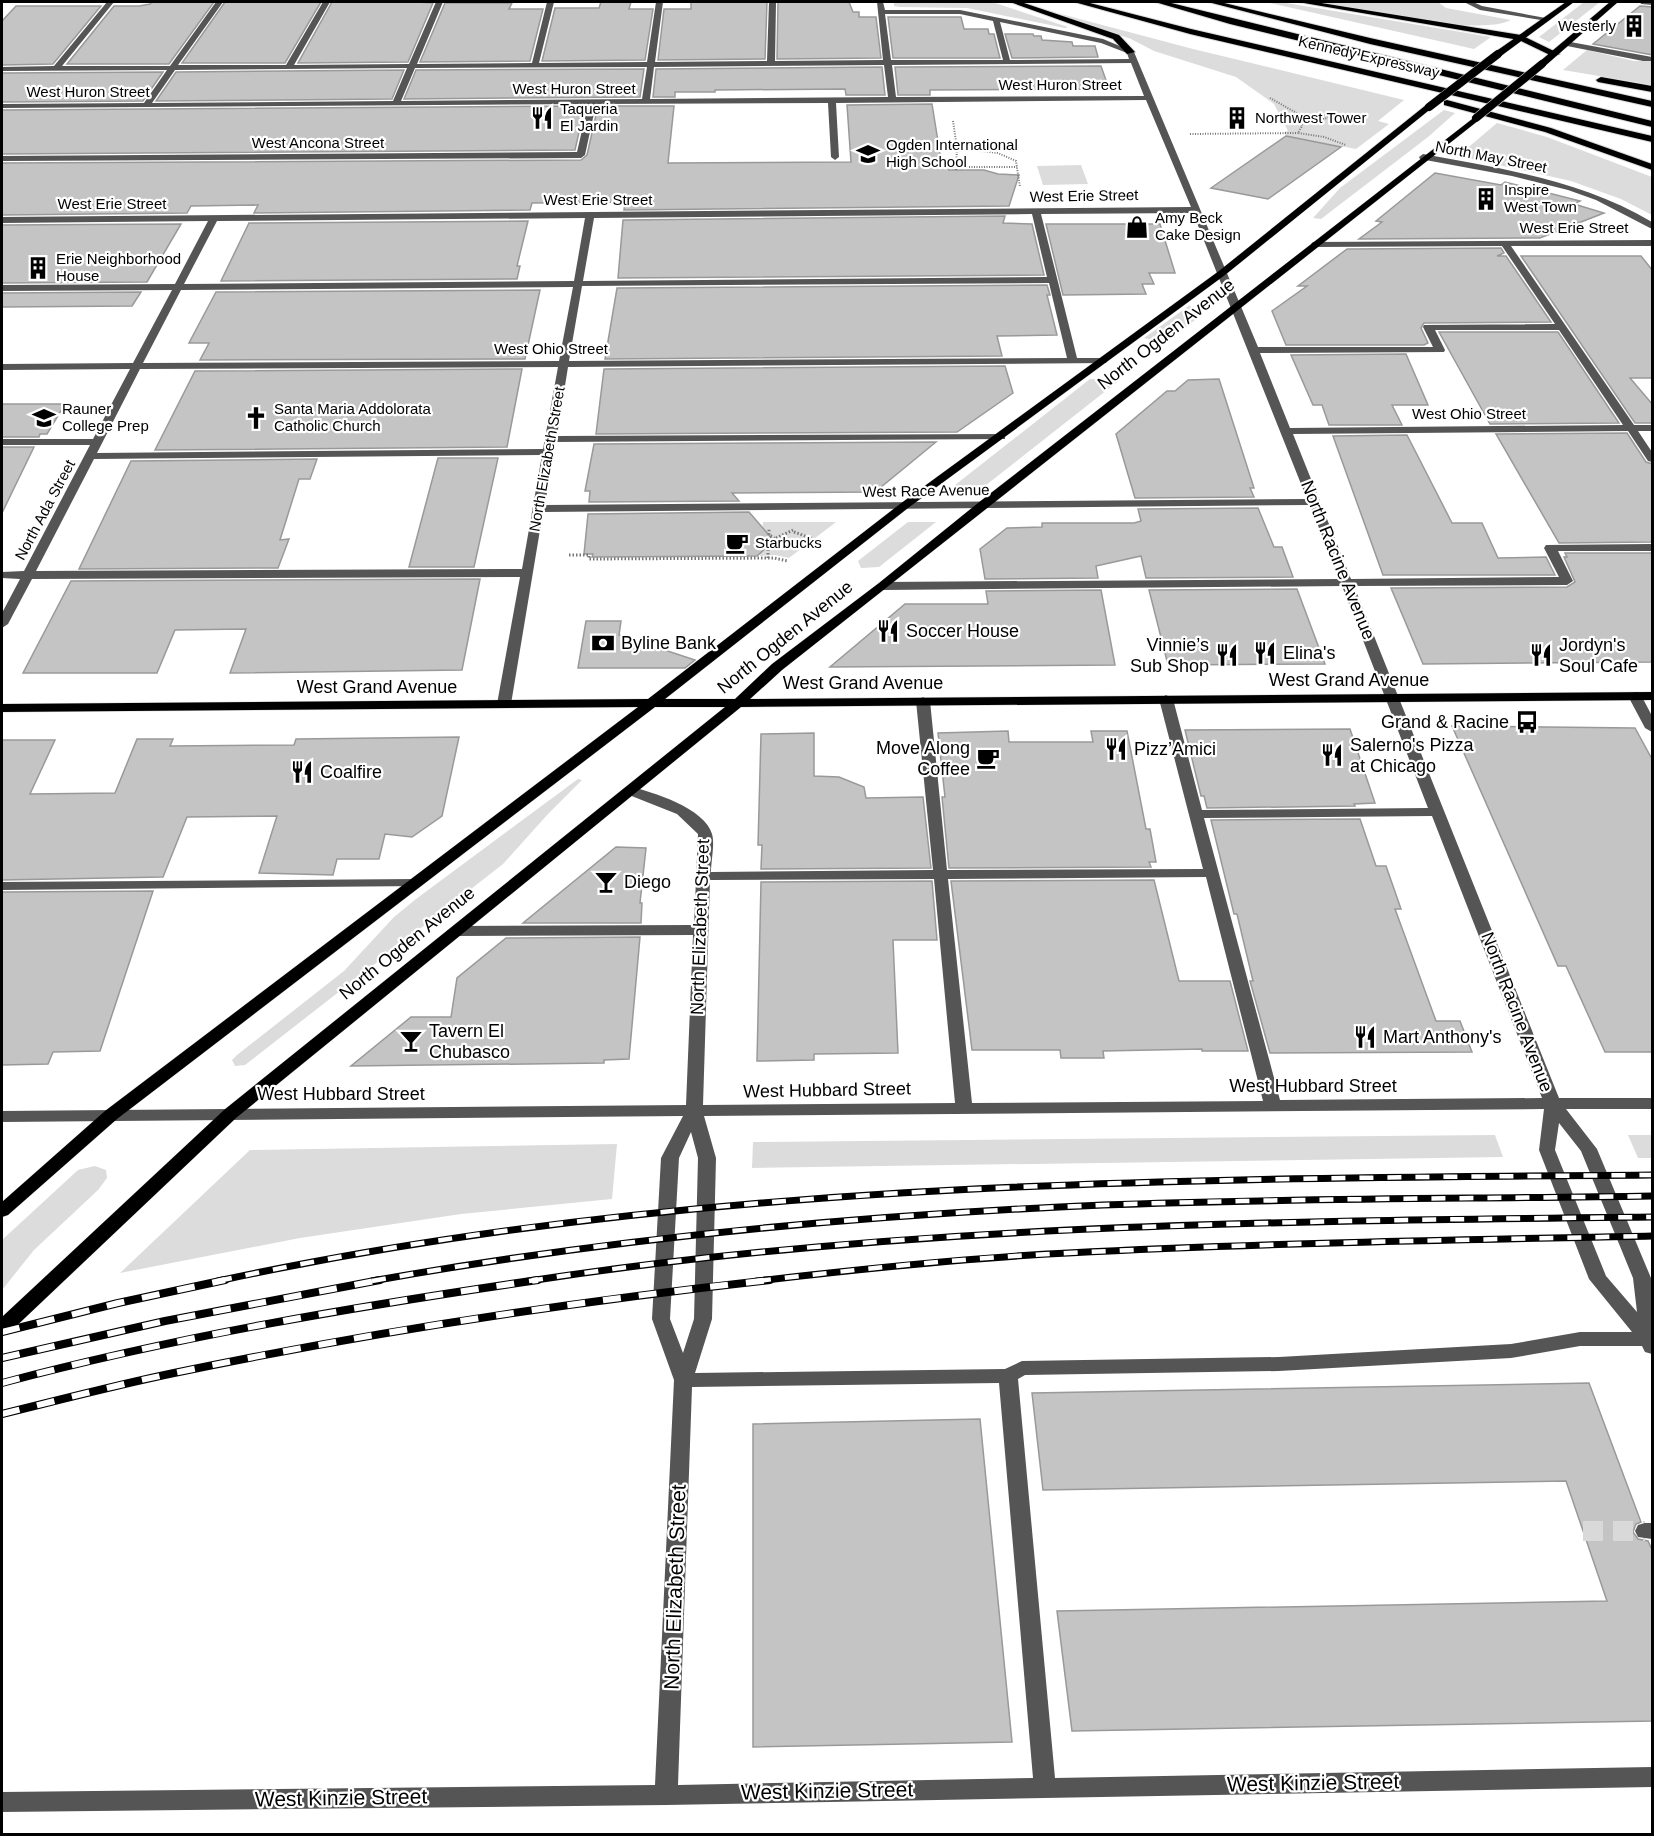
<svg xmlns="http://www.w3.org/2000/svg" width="1654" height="1836" font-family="Helvetica,sans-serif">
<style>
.green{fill:#dcdcdc}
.building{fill:#c4c4c4;stroke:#999;stroke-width:1.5}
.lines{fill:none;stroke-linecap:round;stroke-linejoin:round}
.minor-tunnel{stroke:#d9d9d9;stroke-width:20;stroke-dasharray:20 10;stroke-linecap:butt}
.major-casing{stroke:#dbdbdb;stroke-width:1}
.highway-casing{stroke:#dbdbdb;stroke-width:2}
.path-far1{stroke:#777;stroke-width:2;stroke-dasharray:1 1.5;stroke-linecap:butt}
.path{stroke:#777;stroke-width:3;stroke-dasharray:1.5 2;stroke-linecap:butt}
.minor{fill:#555;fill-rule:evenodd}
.major{fill:#000;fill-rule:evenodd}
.highway{fill:#000;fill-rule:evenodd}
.rail-far1-casing{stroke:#000;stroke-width:7}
.rail-casing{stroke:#000;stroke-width:8}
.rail-far1{stroke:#fff;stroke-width:4.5;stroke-dasharray:14;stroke-linecap:butt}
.rail{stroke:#fff;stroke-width:6;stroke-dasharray:18;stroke-linecap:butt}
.major-bridge-casing{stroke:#dbdbdb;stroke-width:9;stroke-linecap:butt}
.major-bridge{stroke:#000;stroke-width:8}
.labels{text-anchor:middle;stroke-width:4.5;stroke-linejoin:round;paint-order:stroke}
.far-poi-label{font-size:15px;fill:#000;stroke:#fff;text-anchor:start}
.far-street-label{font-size:15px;fill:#000;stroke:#fff}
.street-label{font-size:18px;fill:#000;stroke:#fff}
.poi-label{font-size:18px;fill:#000;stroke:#fff;text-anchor:start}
.near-street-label{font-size:21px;fill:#000;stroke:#fff}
</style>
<rect width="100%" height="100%" fill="#fff"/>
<g class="green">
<path d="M894 2H992L1068 27 1065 28 967 8 900 7 894 6Z"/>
<path d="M1265 2H1280L1491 37 1474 49Z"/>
<path d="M1316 2H1438L1446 8 1511 20C1477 37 1359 9 1316 2Z"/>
<path d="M1584 2H1600L1549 42 1539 37Z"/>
<path d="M1057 13 1193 49 1404 100 1378 121 1389 124 1356 149 1286 136 1284 132 1288 131 1274 104 1236 77 1154 51 1131 39Z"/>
<path d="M1587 50 1634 61H1652V85L1563 70Z"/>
<path d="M1444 110 1455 113 1428 137 1321 219 1313 218 1340 188Z"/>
<path d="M1497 123 1547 137 1652 177V215L1621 199 1571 181 1458 156Z"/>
<path d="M1081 165 1088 184 1043 185 1037 166Z"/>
<path d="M1190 305 1195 320 1166 343 1144 338Z"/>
<path d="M1090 379H1121L981 489H950Z"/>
<path d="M763 522H836L789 558 775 555 760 556Z"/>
<path d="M908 522H936L879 567 861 568 858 561Z"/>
<path d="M578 779 582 780 548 814 503 864 245 1065 235 1066 232 1060 237 1055 344 971 394 917 416 899Z"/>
<path d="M1495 1135 1503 1157 752 1168 753 1142Z"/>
<path d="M1628 1135H1652V1158H1638Z"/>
<path d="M617 1144 612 1199 461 1214 300 1238 120 1273 250 1150Z"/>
<path d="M95 1166 106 1170 107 1178 98 1190 34 1250 2 1290V1240L78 1170Z"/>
</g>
<g class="building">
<path d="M152 2H214L169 64H67L114 6H139L150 4Z"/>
<path d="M225 2H321L285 63H182Z"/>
<path d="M332 2H416L433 3 408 62 298 63Z"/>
<path d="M601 2H631L629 9H653L645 60 542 61 555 8H599Z"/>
<path d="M691 2H767L765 59 658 60 664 9H691Z"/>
<path d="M778 2H849L853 12H859V17H876L881 58 777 59Z"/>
<path d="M445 3H512L509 9H543L530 61 420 62Z"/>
<path d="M16 6H101L53 64 2 65V21Z"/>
<path d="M1640 6 1653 7V55L1593 44Z"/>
<path d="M888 17H961L964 29H988L989 34H994L1000 58H893Z"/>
<path d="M1005 34H1033L1034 36H1041L1042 40 1072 42 1073 46H1095L1098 57 1012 58Z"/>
<path d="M1101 66 1109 89 930 90V95H898L895 67Z"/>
<path d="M882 67 885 95H846L845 89 715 90V92H675V97H653L656 69Z"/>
<path d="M644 69 640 97 404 99 416 70Z"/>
<path d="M404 70 392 99 156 101 176 72Z"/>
<path d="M163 72 143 101 2 102V73Z"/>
<path d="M932 104 942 166H949V170H984L998 174 1019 175 1009 206 624 210 625 202 532 203 530 210 254 213 258 205 191 206 187 213 2 215V163L581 160 587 155 598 106H674L668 163 851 162 847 105Z"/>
<path d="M585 106 575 150 2 154V110Z"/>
<path d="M1286 136 1341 147 1268 199 1211 188Z"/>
<path d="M1435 173 1501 185 1505 182 1580 201 1574 204 1604 213 1540 238 1359 239 1382 222 1376 221Z"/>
<path d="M1005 216 1003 223 1032 224 1044 275 618 278 623 220Z"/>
<path d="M528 221 517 266H520L517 279 221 281 249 223Z"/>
<path d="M181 224 147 282 2 283V225Z"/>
<path d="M1046 224H1160L1175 273H1149L1154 284H1142L1146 294 1063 295Z"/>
<path d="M1501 248 1504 253 1497 256H1506L1551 322 1424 323 1421 328 1428 343 1424 345H1286L1272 311 1307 286H1298L1347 249Z"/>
<path d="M1521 256H1641L1653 271V378H1630L1653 405V423H1635Z"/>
<path d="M1047 285 1050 295H1047L1057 335 997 336 1002 356 605 359 617 288Z"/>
<path d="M540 290 525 359 200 360 209 343H189L216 292Z"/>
<path d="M141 292 132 306 2 307V293Z"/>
<path d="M1439 332H1558L1619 423 1490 424Z"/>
<path d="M1406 354 1428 405H1392L1402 425H1329L1322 405H1313L1291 355Z"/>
<path d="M1005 366 1013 393 957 432 596 434 604 369Z"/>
<path d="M522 369 507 447 155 450 195 371Z"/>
<path d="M1219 379 1254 488H1250L1254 497 1135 498 1116 434 1167 391H1175L1188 380Z"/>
<path d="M2 404H65L47 434H40L39 437H2Z"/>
<path d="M1627 433 1646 462 1653 464V542L1559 543 1496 434Z"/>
<path d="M1407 435 1452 523H1482L1498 558 1546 557 1555 575H1383L1333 436Z"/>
<path d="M936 442 875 492 732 493 739 501 589 502 590 491H585L594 444Z"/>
<path d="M2 447H34L2 513Z"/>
<path d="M438 458H498L474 567H409Z"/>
<path d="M317 459 310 479H299L280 540 289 539 278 568 79 569 131 461Z"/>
<path d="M1258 508 1274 547H1282L1293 577 1146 578 1141 556 1096 566 1098 578 985 579 980 549 1007 528 1042 527V523H1134L1141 521 1138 509Z"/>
<path d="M749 512 774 541 757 556 592 557 593 554H584L588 514Z"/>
<path d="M1565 553H1653V662L1423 664 1391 588 1567 587 1575 582 1564 557H1567Z"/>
<path d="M480 579 462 670 230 673 246 629 175 630 157 673H23L71 581Z"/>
<path d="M1297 589 1325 664 1168 665 1149 590Z"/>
<path d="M1101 590 1115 665 830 667 905 604H988L986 591Z"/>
<path d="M586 621H621L619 635 695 660 685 668H578Z"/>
<path d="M1452 726 1635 728 1653 761V1052H1605L1566 966H1558Z"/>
<path d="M1350 729 1375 803 1354 804 1355 806 1207 808 1204 796H1201L1185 730Z"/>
<path d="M1008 731 1009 742H1093L1091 731H1127L1146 829H1150L1156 862H1149L1151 867 949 868 942 797H945L938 733Z"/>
<path d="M814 733V776L839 777 864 787 866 798 923 797 931 868 761 869 762 845H758L761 734Z"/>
<path d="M459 737 442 816 412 837 385 834 379 859H337L333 875 259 873 277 816 187 817 163 877 2 880V740H55L30 794 115 793 137 739H173L170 746 294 745 296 739Z"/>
<path d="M1360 819 1376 866H1386L1401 909H1395L1436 1021H1460L1472 1052 1270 1053 1250 981H1253L1237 914H1234L1211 820Z"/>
<path d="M616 847 646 848 640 903H642L641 923H523Z"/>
<path d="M1154 880 1179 981H1230L1248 1051H1202V1049L1103 1051 1104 1058H1061L1060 1050H972L951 881Z"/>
<path d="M932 881 937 940H893L898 1053 814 1054V1060L757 1061 761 882Z"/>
<path d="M153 891 100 1051 53 1052 48 1064 2 1065V892Z"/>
<path d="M640 937 629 1059 604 1060V1063L351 1066 411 1017H451L457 978 506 938Z"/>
<path d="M1589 1383 1641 1522 1636 1524 1633 1532 1638 1539 1648 1541 1653 1552V1721L1072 1731 1057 1611 1607 1601 1566 1481 1043 1490 1032 1393Z"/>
<path d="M980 1419 1012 1742 753 1747V1424Z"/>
</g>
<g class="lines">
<path class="minor-tunnel" d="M1583 1531H1645"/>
<g class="major-casing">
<g id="major">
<path d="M1566 2H1574L1501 56H1495V52Z"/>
<path d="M1610 2H1618L1545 66H1539V62Z"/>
<path d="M1426 105 1433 107 1225 275 908 508 665 699H735L772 664 879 583 978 503 1476 116 1480 118 1479 120 782 670 750 699 1652 692V700L741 707 236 1118 9 1333 2 1335V1317L224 1110 725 707H655L117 1119 8 1215 2 1217V1202L105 1111 638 707 2 712V704L648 699 900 504 1219 271Z"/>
</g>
</g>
<g class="highway-casing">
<g id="highway">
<path d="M1010 2H1021L1119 35 1135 52 1127 54 1113 39Z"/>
<path d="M1074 2H1086L1191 29 1652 136V142L1190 34Z"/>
<path d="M1155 2H1167L1652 121V127L1230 24Z"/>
<path d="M1208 2H1220L1370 38 1652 101V107L1370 44Z"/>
<path d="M1298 2H1315L1521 35 1560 54 1552 56 1519 40Z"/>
<path d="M1601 77 1652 86V92L1598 82 1596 80Z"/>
<path d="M1447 100 1551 128 1652 164V170L1545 132 1444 105V101Z"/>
</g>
</g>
<g class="path-far1">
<path d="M1270 98 1302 116"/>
<path d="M1322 114 1330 117 1324 119 1316 116Z"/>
<path d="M1316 117 1302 116V126L1298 133 1324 137 1346 145"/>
<path d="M953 121 957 148 998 153 1016 161 1020 187"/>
<path d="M1190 134 1298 133"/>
<path d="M949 167H1017"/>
<path d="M956 170 957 148"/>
</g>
<g class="path">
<path d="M794 532 816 540"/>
<path d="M776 538 793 530"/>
<path d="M569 555H589V559L774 558 788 561"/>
<path d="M768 558V548L779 541 769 535V528"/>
</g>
<g class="minor">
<path d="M107 2H114L62 66H170L216 2H223L178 65H286L323 2H330L294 65 409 64 436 2H443L417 64 532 63 547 2H554L539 63 647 62 656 2H663L655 62 767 61 769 2H776L775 61 883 60 877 2H883L885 10H960L1103 39 1134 52 1258 347H1433L1423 327 1424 325 1555 324 1502 246 1316 247 1311 244 1313 242 1652 240V246H1511L1634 425H1652V431H1638L1652 452V462L1648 461 1628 431 1293 434 1351 579 1559 577 1544 548 1546 545 1652 544V551H1558L1573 581 1567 585 1354 586 1559 1098H1652V1109H1566L1597 1149 1651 1278 1652 1354 1645 1352 1642 1346H1580L1511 1358 1279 1371 1025 1375 1018 1379 1055 1778 1652 1767V1787L666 1805 2 1812V1792L655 1785 674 1380 652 1319 661 1158 683 1116 2 1122V1111L686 1105 693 935 455 936 447 931 455 926 694 925 698 834 677 814 624 793 622 790 629 786C652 792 705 808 712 834 715 844 711 861 711 872L933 870 916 701 923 697 930 701 947 870 1203 869 1159 699 1166 695 1173 699 1202 810 1428 808 1342 586 883 590 877 586 883 582 1339 579 1310 505 543 512 511 704 504 708 497 704 520 577 32 579 8 624 2 628V613L20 579 2 578V572L24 571 90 445H2V439H93L130 369 2 370V364L133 363 172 290 2 291V285L175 284 208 221 2 223V217L1191 207 1146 100 836 103 839 157 835 160 831 157 828 103 596 104 585 155 581 158 2 161V156L577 152 588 104 2 108V104L144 103 167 70 2 71V67L54 66ZM885 14H960L993 21 1003 60H891ZM1000 22 1101 43 1127 53 1129 59 1010 60ZM1131 63 1144 96 896 97 892 65ZM884 65 888 97 650 99 654 67ZM647 67 642 99 401 101 415 68ZM407 68 393 101 152 103 175 70ZM1193 213 1307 499 545 505 555 442 1005 439V435L1001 434 557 436 568 367 1106 363 1107 361 1102 358H1077L1041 214ZM1032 214 1047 277 583 281 594 218ZM585 218 574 281 184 284 217 221ZM1049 283 1067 358 569 361 582 286ZM573 287 559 361 143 363 181 290ZM1435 330H1559L1623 425 1290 428 1260 353 1444 352 1445 350ZM558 367 543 449 97 453 140 369ZM542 455 522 569 36 571 94 459ZM1432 816 1542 1098 1280 1100 1204 818ZM1206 877 1263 1101 972 1103 948 879ZM934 879 955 1103 703 1105 710 880ZM1544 1109 1539 1150 1589 1279 1632 1332H1580L1511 1344 1279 1357 1022 1361 1005 1369 695 1373 712 1319 716 1158 704 1116ZM1559 1123 1581 1151 1633 1278 1637 1312 1606 1276 1555 1150ZM691 1132 698 1158 694 1319 683 1353 670 1319 679 1158ZM999 1383 1033 1778 678 1785 692 1387Z"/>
<path d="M1464 2H1473L1482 6 1551 19 1547 21 1480 10Z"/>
<path d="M1640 2H1652V5L1641 4Z"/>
<path d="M1565 41 1652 57V61H1643L1562 45Z"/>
<path d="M1423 154C1503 169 1582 180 1652 222V229L1596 200 1568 190 1512 176 1420 159 1419 157Z"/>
<path d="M1635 692 1640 693 1652 716V732L1645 728 1628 696Z"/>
<path d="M416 879 421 880 423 883 421 886 2 890V882Z"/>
<path d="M1645 1523H1652V1539L1638 1537 1635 1531 1638 1525Z"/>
</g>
<use href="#major" class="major"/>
<use href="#highway" class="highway"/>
<g class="rail-far1-casing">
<g id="rail-far1">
<path d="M218 1281C689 1179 1173 1179 1652 1175"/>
<path d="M372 1281C613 1238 859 1215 1103 1205 1286 1198 1469 1199 1652 1196"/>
<path d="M529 1281C900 1224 1277 1221 1652 1217"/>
<path d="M757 1281C860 1269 964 1258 1068 1253 1263 1243 1457 1240 1652 1236"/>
</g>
</g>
<g class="rail-casing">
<g id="rail">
<path d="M2 1332 118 1303 225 1280"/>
<path d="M2 1358 165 1321 380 1280"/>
<path d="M2 1383C178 1336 359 1306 538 1280"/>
<path d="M2 1414C59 1400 116 1385 174 1373 371 1332 570 1302 770 1280"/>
</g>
</g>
<use href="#rail-far1" class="rail-far1"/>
<use href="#rail" class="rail"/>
<g class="major-bridge-casing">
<g id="major-bridge">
<path d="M1429 107 1498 54"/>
<path d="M1476 118 1542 64"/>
</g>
</g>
<use href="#major-bridge" class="major-bridge"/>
</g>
<defs>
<g id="building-bare" transform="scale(1.8)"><path d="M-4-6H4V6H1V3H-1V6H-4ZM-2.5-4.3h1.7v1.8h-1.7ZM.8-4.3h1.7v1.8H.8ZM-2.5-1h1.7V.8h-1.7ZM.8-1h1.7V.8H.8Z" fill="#000" stroke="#fff" stroke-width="2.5" paint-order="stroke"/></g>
<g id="restaurant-bare" transform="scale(1.8)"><path d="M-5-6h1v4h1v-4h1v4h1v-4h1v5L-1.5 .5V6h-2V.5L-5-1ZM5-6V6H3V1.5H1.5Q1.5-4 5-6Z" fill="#000" stroke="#fff" stroke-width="2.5" paint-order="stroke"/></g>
<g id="school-bare" transform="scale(1.8)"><path d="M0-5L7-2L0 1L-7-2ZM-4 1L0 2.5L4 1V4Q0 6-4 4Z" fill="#000" stroke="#fff" stroke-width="2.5" paint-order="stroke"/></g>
<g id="shop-bare" transform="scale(1.8)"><path d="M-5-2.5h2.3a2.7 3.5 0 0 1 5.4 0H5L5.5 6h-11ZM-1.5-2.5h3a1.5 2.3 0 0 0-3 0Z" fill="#000" stroke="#fff" stroke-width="2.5" paint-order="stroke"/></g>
<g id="church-bare" transform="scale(1.8)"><path d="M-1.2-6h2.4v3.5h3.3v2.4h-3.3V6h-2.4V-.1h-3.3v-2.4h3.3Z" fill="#000" stroke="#fff" stroke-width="2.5" paint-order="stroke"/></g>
<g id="cafe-bare" transform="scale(1.8)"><path d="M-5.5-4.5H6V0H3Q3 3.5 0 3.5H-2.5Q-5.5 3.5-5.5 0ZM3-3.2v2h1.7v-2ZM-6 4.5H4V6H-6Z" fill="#000" stroke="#fff" stroke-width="2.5" paint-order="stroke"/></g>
<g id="bank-bare" transform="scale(1.8)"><path d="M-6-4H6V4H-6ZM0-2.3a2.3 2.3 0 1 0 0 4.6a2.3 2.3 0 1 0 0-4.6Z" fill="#000" stroke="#fff" stroke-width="2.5" paint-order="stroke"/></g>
<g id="bus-bare" transform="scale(1.8)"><path d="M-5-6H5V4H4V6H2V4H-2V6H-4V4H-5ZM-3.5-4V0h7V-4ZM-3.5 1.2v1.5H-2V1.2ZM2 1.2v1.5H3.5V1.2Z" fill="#000" stroke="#fff" stroke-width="2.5" paint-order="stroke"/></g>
<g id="bar-bare" transform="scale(1.8)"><path d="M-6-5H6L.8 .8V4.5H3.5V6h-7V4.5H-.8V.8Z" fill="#000" stroke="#fff" stroke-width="2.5" paint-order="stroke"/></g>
</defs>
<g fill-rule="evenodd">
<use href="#building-bare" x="1634" y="26"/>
<use href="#restaurant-bare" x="542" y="118"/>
<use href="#building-bare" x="1237" y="118"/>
<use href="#school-bare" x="868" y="154"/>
<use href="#building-bare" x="1486" y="199"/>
<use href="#shop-bare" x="1137" y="227"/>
<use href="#building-bare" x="38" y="268"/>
<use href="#school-bare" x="44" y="418"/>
<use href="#church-bare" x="256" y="418"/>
<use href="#cafe-bare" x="737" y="543"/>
<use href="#restaurant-bare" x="888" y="631"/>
<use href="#bank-bare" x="603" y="643"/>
<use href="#restaurant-bare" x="1265" y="653"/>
<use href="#restaurant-bare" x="1227" y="655"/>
<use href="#restaurant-bare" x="1541" y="655"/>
<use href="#bus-bare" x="1527" y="722"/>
<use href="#restaurant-bare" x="1116" y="749"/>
<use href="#restaurant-bare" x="1332" y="755"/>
<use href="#cafe-bare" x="988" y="758"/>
<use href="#restaurant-bare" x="302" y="772"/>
<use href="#bar-bare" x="606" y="882"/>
<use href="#restaurant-bare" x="1365" y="1037"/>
<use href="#bar-bare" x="411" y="1041"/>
</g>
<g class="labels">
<g class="far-poi-label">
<text x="1616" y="31" text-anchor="end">Westerly</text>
<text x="560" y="114">Taqueria<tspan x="560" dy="17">El Jardin</tspan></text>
<text x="1255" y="123">Northwest Tower</text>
<text x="886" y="150">Ogden International<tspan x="886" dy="17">High School</tspan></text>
<text x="1504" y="195">Inspire<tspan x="1504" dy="17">West Town</tspan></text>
<text x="1155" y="223">Amy Beck<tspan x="1155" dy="17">Cake Design</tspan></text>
<text x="56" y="264">Erie Neighborhood<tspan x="56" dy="17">House</tspan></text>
<text x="62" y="414">Rauner<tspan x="62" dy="17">College Prep</tspan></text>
<text x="274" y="414">Santa Maria Addolorata<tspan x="274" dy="17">Catholic Church</tspan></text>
<text x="755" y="548">Starbucks</text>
</g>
<g class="far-street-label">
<text transform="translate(1369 57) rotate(13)" y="5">Kennedy Expressway</text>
<text x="1060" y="90">West Huron Street</text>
<text x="574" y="94">West Huron Street</text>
<text x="88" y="97">West Huron Street</text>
<text x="318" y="148">West Ancona Street</text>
<text transform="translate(1491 157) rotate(11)" y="5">North May Street</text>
<text transform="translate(1084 196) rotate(-1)" y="5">West Erie Street</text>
<text x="598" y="205">West Erie Street</text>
<text x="112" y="209">West Erie Street</text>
<text x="1574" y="233">West Erie Street</text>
<text x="551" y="354">West Ohio Street</text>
<text x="1469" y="419">West Ohio Street</text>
<text transform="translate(547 459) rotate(-80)" y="5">North Elizabeth Street</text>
<text transform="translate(926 491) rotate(-1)" y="5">West Race Avenue</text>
<text transform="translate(45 510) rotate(-62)" y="5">North Ada Street</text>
</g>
<g class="street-label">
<text transform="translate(1166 334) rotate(-38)" y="6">North Ogden Avenue</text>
<text transform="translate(1338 560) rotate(68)" y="6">North Racine Avenue</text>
<text transform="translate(785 637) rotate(-39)" y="6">North Ogden Avenue</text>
<text x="1349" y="686">West Grand Avenue</text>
<text x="863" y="689">West Grand Avenue</text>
<text x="377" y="693">West Grand Avenue</text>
<text transform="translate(700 927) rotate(-88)" y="6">North Elizabeth Street</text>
<text transform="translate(407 943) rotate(-39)" y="6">North Ogden Avenue</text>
<text transform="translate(1517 1012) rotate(69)" y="6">North Racine Avenue</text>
<text x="1313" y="1092">West Hubbard Street</text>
<text transform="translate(827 1090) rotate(-1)" y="6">West Hubbard Street</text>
<text x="341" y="1100">West Hubbard Street</text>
</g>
<g class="poi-label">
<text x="906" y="637">Soccer House</text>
<text x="621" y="649">Byline Bank</text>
<text x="1209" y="651" text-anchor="end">Vinnie’s<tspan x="1209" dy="21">Sub Shop</tspan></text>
<text x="1559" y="651">Jordyn's<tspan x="1559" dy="21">Soul Cafe</tspan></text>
<text x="1283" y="659">Elina's</text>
<text x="1509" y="728" text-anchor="end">Grand &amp; Racine</text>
<text x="1350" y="751">Salerno's Pizza<tspan x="1350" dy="21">at Chicago</tspan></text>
<text x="970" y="754" text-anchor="end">Move Along<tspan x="970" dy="21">Coffee</tspan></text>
<text x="1134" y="755">Pizz’Amici</text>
<text x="320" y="778">Coalfire</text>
<text x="624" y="888">Diego</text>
<text x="429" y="1037">Tavern El<tspan x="429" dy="21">Chubasco</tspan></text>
<text x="1383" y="1043">Mart Anthony's</text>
</g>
<g class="near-street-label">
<text transform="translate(675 1587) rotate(-88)" y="7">North Elizabeth Street</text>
<text transform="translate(1313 1783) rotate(-1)" y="7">West Kinzie Street</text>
<text transform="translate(827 1791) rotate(-1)" y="7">West Kinzie Street</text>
<text transform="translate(341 1798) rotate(-1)" y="7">West Kinzie Street</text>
</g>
</g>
<rect width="1654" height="1836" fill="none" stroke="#000000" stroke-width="6"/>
</svg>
